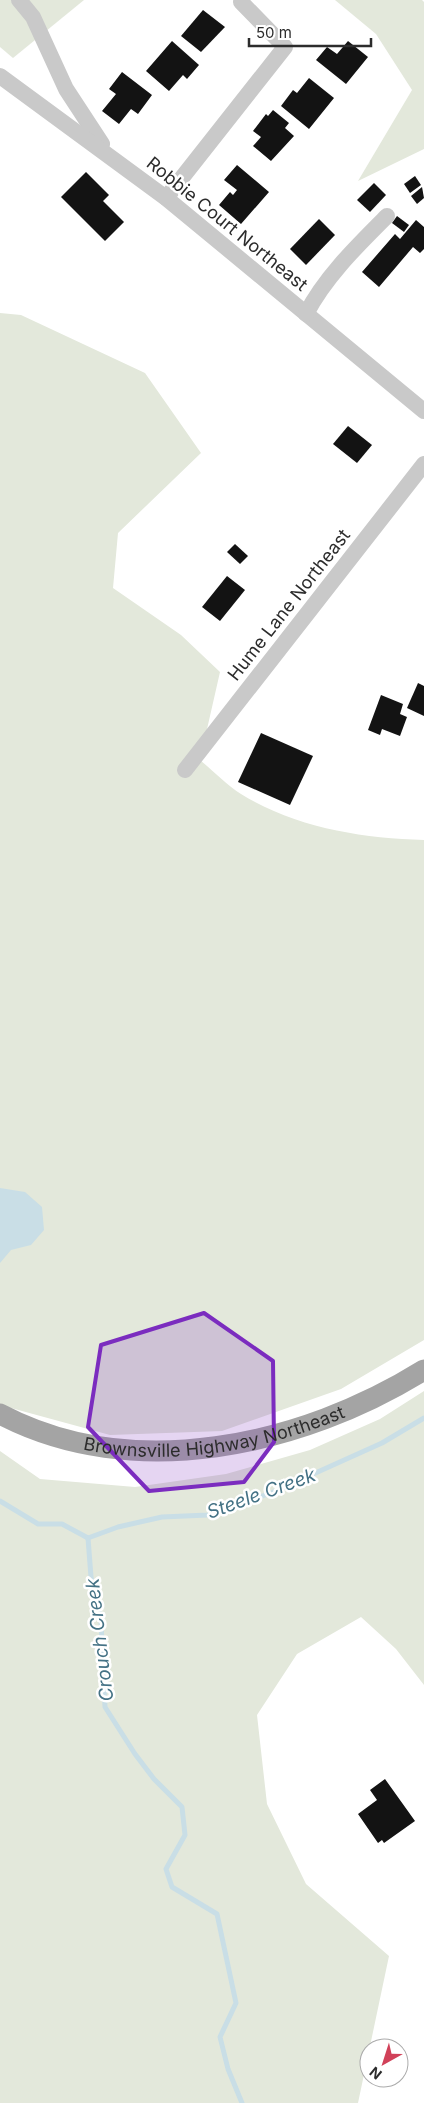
<svg xmlns="http://www.w3.org/2000/svg" width="424" height="2103" font-family="Inter,sans-serif">
<style>
.green{fill:#e3e8db}
.water{fill:#c9dee6}
.lines{fill:none;stroke-linecap:round;stroke-linejoin:round}
.stream{stroke:#c9dee6;stroke-width:5}
.building{fill:#131313}
.minor{stroke:#c9c9c9;stroke-width:16}
.major{stroke:#a4a4a4;stroke-width:21}
.marked{fill:#7b2cbf;fill-opacity:0.2;stroke:#7b2cbf;stroke-width:4;stroke-linejoin:round}
.labels{text-anchor:middle;stroke-width:5;stroke-linejoin:round;paint-order:stroke}
.street-label{font-size:18px;fill:#2c2c2c;stroke:#fff}
.water-label{font-size:19px;font-style:italic;fill:#447285;stroke:#fff}
</style>
<rect width="100%" height="100%" fill="#fff"/>
<g class="green">
<path d="M0 0H84L13 58 0 47Z"/>
<path d="M335 0H422L424 2V149L358 181 412 90 376 34Z"/>
<path d="M0 313 21 315 145 373 201 453 118 533 113 588 181 635 220 672 200 760C213 771 227 785 241 794 296 828 361 838 424 840V1340L341 1389 222 1431 110 1435 0 1405Z"/>
<path d="M424 1391V1685L396 1649 361 1617 297 1654 257 1715 267 1804 306 1884 389 1956 358 2103H0V1451L40 1479 135 1487 226 1474 310 1450 380 1419Z"/>
</g>
<path class="water" d="M0 1188 25 1192 42 1207 44 1230 31 1245 11 1250 0 1263Z"/>
<g class="lines">
<g class="stream">
<path d="M0 1501 38 1524H62L88 1538"/>
<path d="M88 1538 91 1577 101 1622 105 1707 135 1754 154 1779 182 1807 185 1835 166 1869 172 1887 217 1914 236 2003 220 2037 228 2069 242 2103"/>
<path d="M88 1538 118 1527 162 1517 208 1515 271 1493 382 1443 424 1418"/>
</g>
</g>
<g class="building">
<path d="M203 10 225 27 201 52 181 36Z"/>
<path d="M172 41 199 65 187 79 183 75 169 91 146 71Z"/>
<path d="M348 41 368 57 346 84 316 60 327 47 337 54Z"/>
<path d="M122 72 152 95 138 114 131 109 119 124 102 111 116 94 109 89Z"/>
<path d="M309 78 334 98 309 129 281 106 293 90 297 93Z"/>
<path d="M273 110 289 123 285 128 294 136 271 161 253 146 261 137 253 131 266 114 268 116Z"/>
<path d="M237 165 269 192 241 224 219 205 230 192 233 195 237 190 224 180Z"/>
<path d="M86 172 109 195 103 201 124 222 105 241 61 197Z"/>
<path d="M415 176 421 185 410 193 404 184Z"/>
<path d="M374 183 386 195 370 212 357 200Z"/>
<path d="M422 187 424 198 417 204 411 196Z"/>
<path d="M397 216 409 225 404 232 392 223Z"/>
<path d="M319 219 335 235 306 265 290 249Z"/>
<path d="M416 220 424 227V249L420 253 413 247 379 287 362 272 395 234 400 239Z"/>
<path d="M348 426 372 445 357 463 333 444Z"/>
<path d="M235 544 248 556 240 564 227 552Z"/>
<path d="M227 576 245 590 220 621 202 607Z"/>
<path d="M418 683 424 686V716L407 708Z"/>
<path d="M381 695 403 704 400 714 407 717 400 736 382 729 380 735 368 730Z"/>
<path d="M261 733 313 756 290 805 238 782Z"/>
<path d="M385 1779 415 1821 384 1843 382 1840 378 1843 358 1814 377 1800 370 1790Z"/>
</g>
<g class="lines">
<g class="minor">
<path d="M19 0 33 17 66 89 102 144"/>
<path d="M0 76 166 198 424 411"/>
<path d="M166 198 285 47 241 2"/>
<path d="M306 314C325 277 358 245 387 216"/>
<path d="M185 770 424 464"/>
</g>
<path class="major" id="s1" d="M0 1414C133 1484 302 1446 424 1370"/>
</g>
<path class="marked" d="M204 1313 273 1361 274 1442 244 1482 149 1491 88 1427 101 1345Z"/>
<g class="labels">
<g class="street-label">
<text transform="translate(227 224) rotate(39)" y="6">Robbie Court Northeast</text>
<text transform="translate(289 605) rotate(-52)" y="6">Hume Lane Northeast</text>
<text dy="6" stroke="none"><textPath href="#s1" startOffset="222">Brownsville Highway Northeast</textPath></text>
</g>
<g class="water-label">
<text transform="translate(261 1493) rotate(-20)" y="7">Steele Creek</text>
<text transform="translate(99 1640) rotate(-97)" y="7">Crouch Creek</text>
</g>
</g>
<g transform="translate(384 2063) rotate(219)"><circle r="24" fill="#ffffff" stroke="#ababab"/>
<path d="M0-4L9 19L0 12L-9 19Z" fill="#d14159"/>
<text y="-8" font-size="14" font-weight="bold" text-anchor="middle" fill="#2c2c2c">N</text>
</g>
<path d="M249 38v8h122v-8" fill="none" stroke="#2c2c2c" stroke-width="2.5"/>
<text x="256" y="38" font-size="15" fill="#2c2c2c" stroke="#ffffff" stroke-width="4" paint-order="stroke">50 m</text>
</svg>
